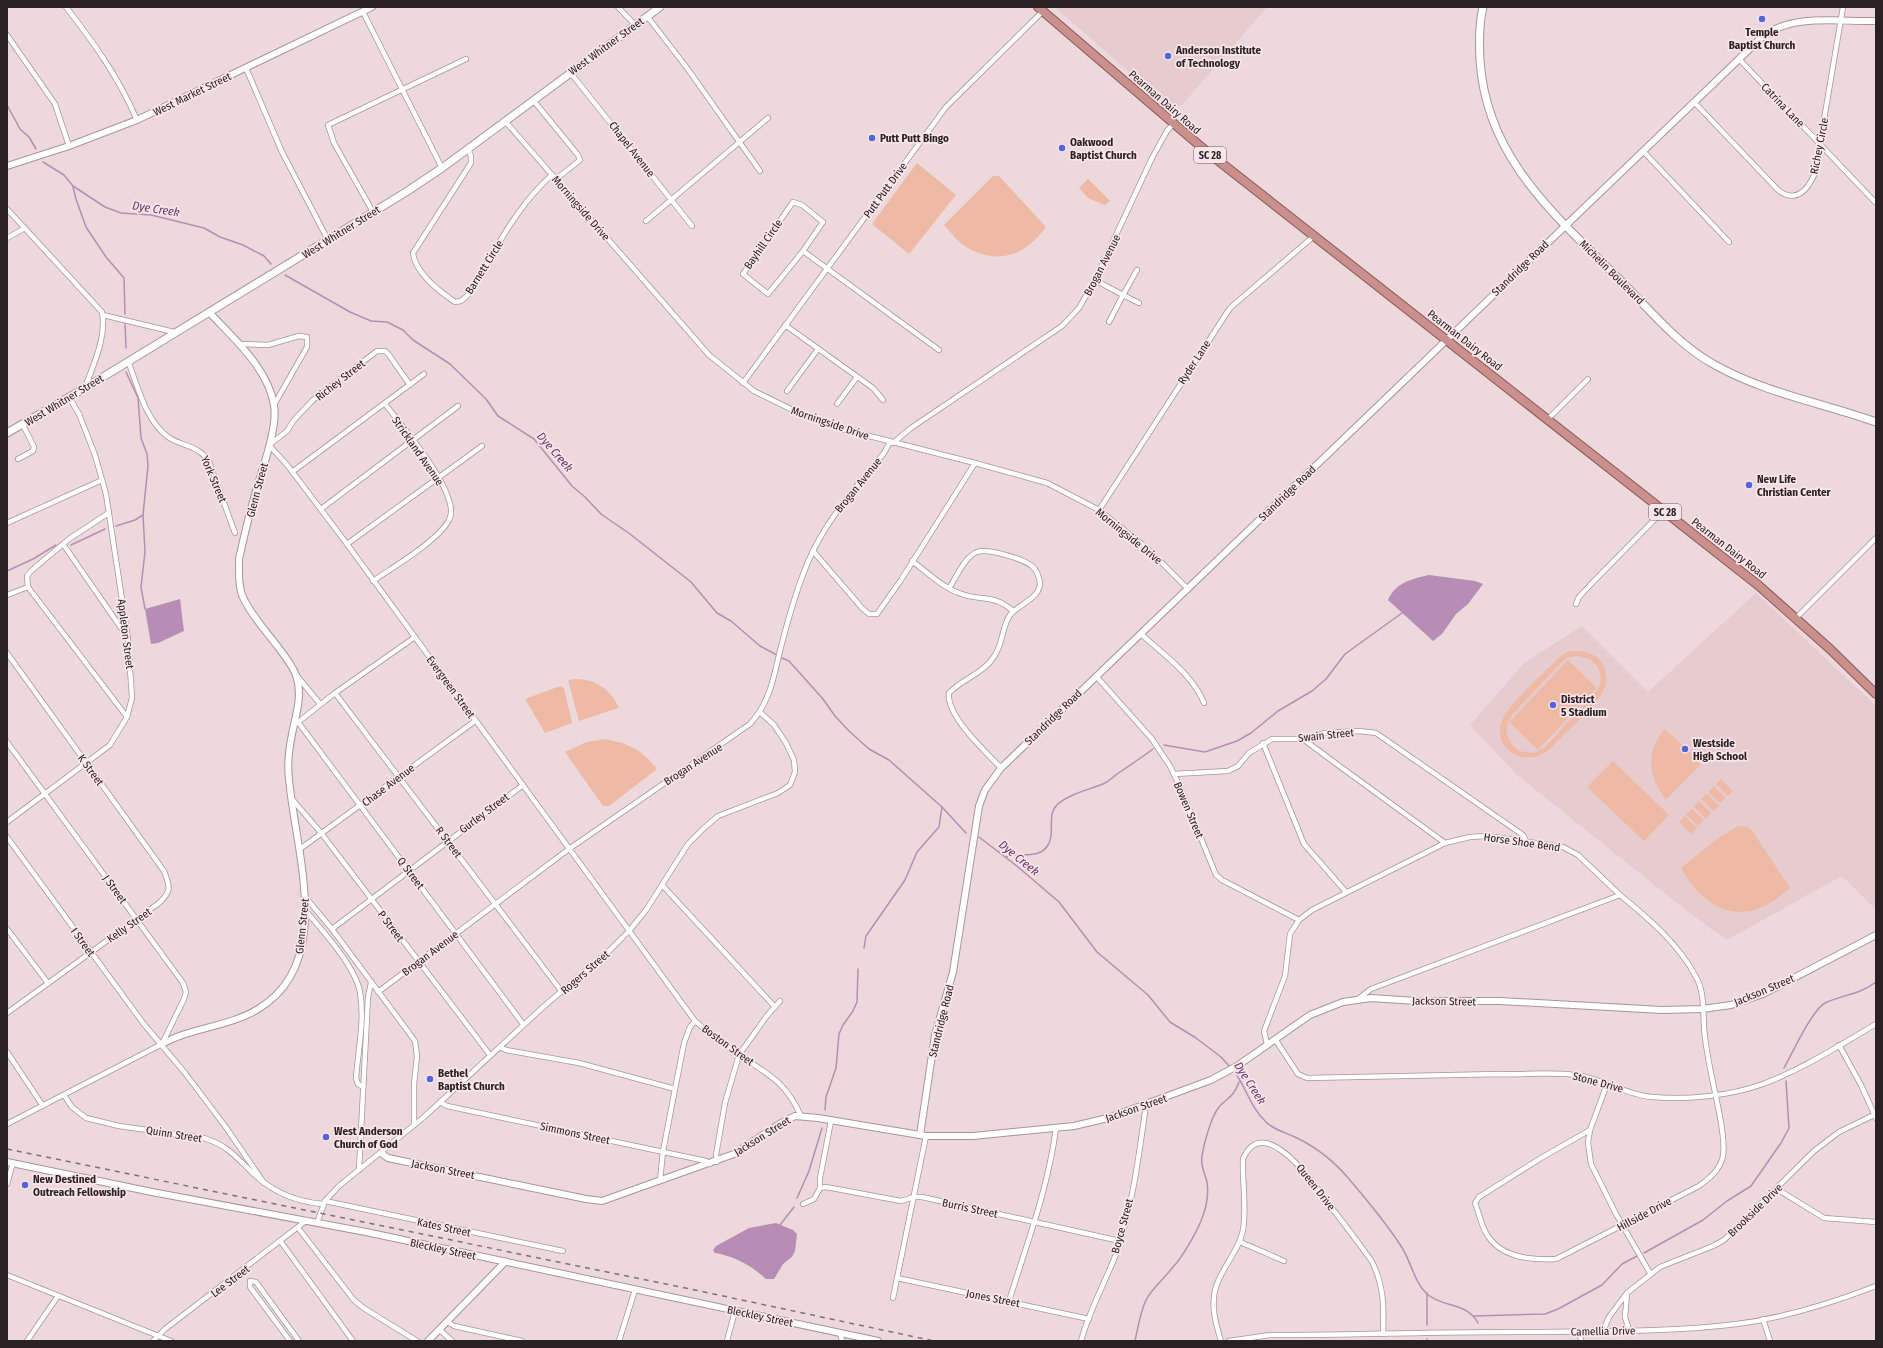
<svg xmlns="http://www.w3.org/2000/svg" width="1883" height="1348" font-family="'Fira Sans Condensed',sans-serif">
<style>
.built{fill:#e6cbcf}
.green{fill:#eebaa5;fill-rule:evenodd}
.water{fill:#b78db5}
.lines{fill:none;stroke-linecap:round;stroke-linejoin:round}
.stream{stroke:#b78db5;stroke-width:1.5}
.minor-casing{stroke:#a89598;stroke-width:6}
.tertiary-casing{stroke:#a89598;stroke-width:8}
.secondary-casing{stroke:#a89598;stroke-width:9}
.trunk-casing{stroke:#895856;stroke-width:10}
.minor{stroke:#fff;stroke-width:4.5}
.tertiary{stroke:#fff;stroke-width:6}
.secondary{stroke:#fff;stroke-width:7}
.trunk{stroke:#ca908e;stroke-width:8}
.rail{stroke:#7e7173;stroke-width:1.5;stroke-dasharray:5 5;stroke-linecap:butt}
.poi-dot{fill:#5465db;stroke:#fae6e9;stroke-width:1.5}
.labels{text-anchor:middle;stroke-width:3.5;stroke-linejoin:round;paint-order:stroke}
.shield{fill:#fae6e9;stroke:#685c5e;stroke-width:1}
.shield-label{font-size:10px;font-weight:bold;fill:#292123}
.poi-label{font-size:11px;font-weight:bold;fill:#292123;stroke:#fae6e9;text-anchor:start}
.street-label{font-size:11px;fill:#292123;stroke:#fae6e9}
.water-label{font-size:12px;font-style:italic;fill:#6a3468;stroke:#fae6e9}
</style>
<rect width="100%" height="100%" fill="#edd9dc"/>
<g class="built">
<path d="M1055 7H1267L1182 105 1169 107Z"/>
<path d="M1756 593 1876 706V910L1842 876 1727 940 1687 911 1516 774 1470 725 1524 663 1582 626 1648 692Z"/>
</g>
<g class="green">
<path d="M917 163 956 195 909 254 872 224Z"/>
<path d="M993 176H999L1046 227C1024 257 996 266 963 245 956 240 950 231 944 225Z"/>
<path d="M1088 179 1110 201 1105 205 1088 198 1079 188Z"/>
<path d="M1576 651C1586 651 1596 654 1602 663 1607 672 1608 680 1604 689 1599 702 1564 734 1553 746 1529 772 1491 750 1502 721 1508 704 1544 673 1558 658L1567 652ZM1577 656 1590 659 1598 667 1601 678 1599 688 1544 748 1534 753 1519 751C1507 741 1503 730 1511 716L1562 662 1567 658Z"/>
<path d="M1568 660 1597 688 1538 750 1509 722Z"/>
<path d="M576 679C596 679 611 690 619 708L579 721 568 680Z"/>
<path d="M560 686 564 688 572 723 545 733 525 699Z"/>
<path d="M1665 729 1699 761 1700 765 1666 800C1648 777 1645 752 1665 729Z"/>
<path d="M605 739C630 744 641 749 657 769L609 806H603L565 752 587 742Z"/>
<path d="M1613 761 1669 815 1644 841 1587 787Z"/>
<path d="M1721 779 1733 791 1728 796 1716 784Z"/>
<path d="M1714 786 1726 798 1720 803 1708 792Z"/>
<path d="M1707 794 1719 806 1713 811 1701 799Z"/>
<path d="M1699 801 1711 813 1706 819 1694 807Z"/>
<path d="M1692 809 1704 820 1698 826 1686 814Z"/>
<path d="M1685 816 1697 828 1691 834 1679 822Z"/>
<path d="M1738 826H1745L1751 829 1790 888C1781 895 1772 903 1762 907 1727 923 1696 897 1681 868L1713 842Z"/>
</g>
<g class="water">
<path d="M1429 575 1475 581 1483 584 1468 604 1456 614 1442 634 1433 641 1388 600C1396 582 1412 579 1429 575Z"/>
<path d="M180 599 184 631 158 643 151 644 145 609Z"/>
<path d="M776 1223 793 1230 797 1234 795 1251 792 1257 783 1264 774 1279H766C752 1266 734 1256 715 1253L713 1250 716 1246 749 1228Z"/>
</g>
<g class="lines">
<g class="stream">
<path d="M7 105 20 129 29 137 36 149"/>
<path d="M43 162 64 175 73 186 105 207 121 213 151 215 204 228 220 237 243 245 264 256 271 264"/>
<path d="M73 187 76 199 86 227 106 257 124 278 125 314"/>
<path d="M285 275 350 312 371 321 387 322 403 330 413 340 450 364 486 399 498 416 534 439 572 486 585 497 601 514 630 534 691 582 717 613 731 621 760 646 777 655"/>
<path d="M125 323 126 348"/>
<path d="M126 372 138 398 141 438 147 454 148 466 143 515 145 552 141 587 145 609"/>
<path d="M116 526 135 520 143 515"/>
<path d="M71 545 105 529"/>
<path d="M7 571 33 559 56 545"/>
<path d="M782 658 789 661 823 699 835 716 849 731 869 749 889 760 942 807 966 833"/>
<path d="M1164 745 1205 752 1237 741 1251 733 1278 711 1312 691 1326 679 1345 654 1402 613"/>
<path d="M979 837 1018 867 1059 902 1097 952 1148 995 1170 1022 1196 1038 1221 1057 1231 1068"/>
<path d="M1006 857C1019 852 1039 860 1048 845 1056 833 1046 816 1057 805 1070 793 1090 790 1105 783 1109 781 1113 777 1117 774 1129 766 1141 758 1153 749"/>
<path d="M864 948 866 936 905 880 917 852 939 827 942 807"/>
<path d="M1784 1068C1792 1054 1812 1010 1825 1003 1842 995 1861 994 1876 982"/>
<path d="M1234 1071C1246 1087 1250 1107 1266 1122 1274 1130 1284 1132 1295 1137 1316 1147 1334 1161 1349 1179 1367 1200 1386 1223 1401 1246 1411 1261 1414 1282 1427 1294 1443 1308 1467 1302 1478 1323"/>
<path d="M825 1110 826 1097 836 1068 839 1034 843 1025 853 1011 857 1002 858 969"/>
<path d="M797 1198 809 1171 822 1128"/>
<path d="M780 1225 794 1207"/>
<path d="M1644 1253 1703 1220 1727 1201 1751 1186 1781 1143 1789 1128 1786 1081"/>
<path d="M1427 1293V1325"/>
<path d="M1474 1316 1545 1314 1558 1309 1602 1285 1622 1264 1637 1256"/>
<path d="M1135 1341C1138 1327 1140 1313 1146 1300 1153 1287 1164 1279 1173 1267 1182 1258 1196 1233 1201 1221 1206 1209 1209 1195 1207 1182 1205 1173 1200 1166 1202 1156 1204 1143 1211 1117 1219 1107 1229 1096 1233 1098 1239 1082"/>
<path d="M1427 1341V1339"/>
</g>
<g class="minor-casing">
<g id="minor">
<path d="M66 7C94 43 119 78 137 120"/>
<path d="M618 7 635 25"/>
<path d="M363 12 442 168"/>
<path d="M647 16 687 68 760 171"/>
<path d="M7 35 55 104 69 146"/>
<path d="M1739 59 1876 203"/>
<path d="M246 68 282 152 328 240"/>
<path d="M570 72 692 226"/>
<path d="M533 100 578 155 580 160 556 179"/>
<path d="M1694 102 1778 190C1796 204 1808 190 1815 173L1843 7"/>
<path d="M505 121 709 355 754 391 807 417 842 429 975 463 1047 483 1099 510 1148 549 1188 589"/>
<path d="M468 149 471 156V163L413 253C415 273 439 291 455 302L461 301 467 296C494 254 514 208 552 175"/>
<path d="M1643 151 1729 242"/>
<path d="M7 209 102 312C107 337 93 365 85 388"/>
<path d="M373 212 334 143 328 125 466 59"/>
<path d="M646 221 768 118"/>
<path d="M7 238 25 228"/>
<path d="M803 251 823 222 802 205 793 202 743 274 768 294 803 251 939 350"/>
<path d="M1137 270 1123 295 1139 303"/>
<path d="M1095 280 1123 295 1109 322"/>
<path d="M103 315 174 332"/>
<path d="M785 325 873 388 883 400"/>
<path d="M238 344 268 345 299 336 307 337V347L274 405"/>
<path d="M128 361C138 386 145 420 168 437 183 447 199 445 209 462L235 533"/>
<path d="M743 383 946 107 1043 11"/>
<path d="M410 385 389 355 385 351H377L313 400 294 420 287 431 269 445 288 466 347 544 695 1021C709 1033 723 1045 739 1055 769 1075 785 1081 801 1116"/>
<path d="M787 391 818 349"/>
<path d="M837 404 857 377"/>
<path d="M1548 419 1588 379"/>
<path d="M893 443 911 428 1062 326 1079 308 1095 280 1152 158 1167 131 1174 123"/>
<path d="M18 459 33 451 34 447 23 425"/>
<path d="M292 472 424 374"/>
<path d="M321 509 458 406"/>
<path d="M1099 510 1230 308 1314 236"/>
<path d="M7 523 102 480"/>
<path d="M63 544 128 638"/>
<path d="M347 544 482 446"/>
<path d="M813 551 862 608 869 614H877L901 580 975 463"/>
<path d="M912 561C927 572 942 587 959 593 980 602 993 593 1013 611"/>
<path d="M373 581C393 567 438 541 449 520 463 496 401 425 385 404"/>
<path d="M28 587 127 717"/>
<path d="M949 588C957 577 964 557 977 552 988 548 1023 559 1032 566 1037 570 1040 579 1040 585 1038 599 1018 605 1010 615 1001 628 1004 646 990 662 979 675 961 680 949 693 946 716 986 752 1001 768"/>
<path d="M7 595 28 587 27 576 31 571 69 539 107 514"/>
<path d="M1576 604 1579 597 1593 582 1664 510"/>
<path d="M1796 618 1876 538"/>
<path d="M1141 634C1163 654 1193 675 1204 703"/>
<path d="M7 653 164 871C170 887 172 891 159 903L7 1013"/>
<path d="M297 676 320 704"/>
<path d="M1096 676 1152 739 1170 766 1180 787 1216 875 1222 880 1299 920"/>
<path d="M335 693 562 992"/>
<path d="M298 722 523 1024"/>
<path d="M297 723 335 693 415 637"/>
<path d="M1303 739 1338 765 1445 843"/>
<path d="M7 742 183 983 186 992 184 999 162 1044"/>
<path d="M1263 743 1304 844 1346 892"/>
<path d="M1174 774 1228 771 1238 766 1249 753 1272 739H1303L1325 733 1359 731 1376 733 1523 835 1526 841"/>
<path d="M292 799 322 834 490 1055"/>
<path d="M7 822 110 745 127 717 132 698 128 639 106 494 95 455 79 414 69 397"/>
<path d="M7 837 143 1023 185 1073 225 1126 264 1183"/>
<path d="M300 849 475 721"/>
<path d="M663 886 775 1007"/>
<path d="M306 898 332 929 415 1041 417 1056 414 1084V1125"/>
<path d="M305 910C322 930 355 966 360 992 365 1019 358 1051 356 1078L358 1084 363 1087"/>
<path d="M7 929 48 983"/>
<path d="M332 929 523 785"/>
<path d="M378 992 569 849 750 724C772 700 774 673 782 643 789 616 797 588 808 562 825 521 856 487 884 453L890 442"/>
<path d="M1275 1039 1298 1074 1307 1078 1500 1074C1528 1075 1555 1071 1582 1076 1605 1081 1628 1095 1652 1097 1687 1100 1730 1096 1763 1084 1803 1069 1840 1045 1876 1024"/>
<path d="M1267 1044 1264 1031 1285 976 1290 934 1299 920 1312 910 1445 843 1470 837 1487 836 1563 847 1578 855 1620 895 1371 989 1358 999"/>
<path d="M1839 1045 1861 1085 1876 1118"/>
<path d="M500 1047 506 1050 579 1063 675 1089"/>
<path d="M7 1052 43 1106"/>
<path d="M1607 1084 1590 1130 1541 1158 1479 1197 1475 1203C1479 1213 1481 1224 1486 1233 1500 1258 1530 1260 1556 1259L1699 1186C1710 1178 1720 1170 1723 1156 1725 1144 1722 1129 1720 1117 1715 1090 1708 1064 1705 1037 1702 1018 1706 994 1696 977 1679 944 1648 918 1620 895"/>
<path d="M64 1095 72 1107 86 1118 119 1126 204 1138C231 1147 236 1158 256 1176 275 1193 298 1202 323 1204"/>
<path d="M440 1102 447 1106 706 1161 710 1164"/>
<path d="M7 1124 162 1044"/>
<path d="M1590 1130 1588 1142 1591 1164 1616 1214 1650 1273"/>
<path d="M717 1162 716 1155 725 1103 739 1055 766 1017 780 1001"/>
<path d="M359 1170 368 997 371 983"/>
<path d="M660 1181 663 1151 684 1043 690 1027 695 1021"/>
<path d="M7 1184 13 1163"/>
<path d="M820 1188 826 1187 901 1201 914 1197H922L1120 1241"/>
<path d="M1777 1189 1824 1218 1876 1222"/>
<path d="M325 1201 563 1251"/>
<path d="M803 1204 814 1199 820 1188V1178L831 1121"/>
<path d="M317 1223 325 1201 339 1186 424 1117 542 1008 610 950 629 931 646 910 688 844 703 829 718 816 778 793 790 785 795 772 794 760 786 743 774 725 761 713"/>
<path d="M299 1229 353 1299 362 1307 417 1341"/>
<path d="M281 1242 353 1341"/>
<path d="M1240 1242 1284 1261"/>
<path d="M7 1275 171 1341"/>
<path d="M897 1278 1089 1319"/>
<path d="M893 1298 926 1136"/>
<path d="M1009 1301C1027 1243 1048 1189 1056 1128"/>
<path d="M1763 1319 1770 1341"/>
<path d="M448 1322 454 1326 522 1341"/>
<path d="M440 1330 452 1341"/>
<path d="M1629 1330 1625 1317 1627 1293 1660 1267 1713 1246 1724 1240 1814 1151 1839 1132 1874 1115"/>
<path d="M1580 1331 1581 1341"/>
<path d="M1603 1331 1609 1317 1627 1293"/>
<path d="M840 1332 842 1341"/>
<path d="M27 1341 58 1296"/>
<path d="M153 1341 165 1329 307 1220"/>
<path d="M290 1341 250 1287V1281L256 1282 299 1341"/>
<path d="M619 1341 635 1290"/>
<path d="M727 1341 735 1311"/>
<path d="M1081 1341C1089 1311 1105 1283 1116 1254 1133 1206 1139 1154 1146 1105"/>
<path d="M1221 1341C1216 1324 1210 1305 1216 1287 1222 1267 1239 1251 1243 1230 1247 1206 1242 1183 1243 1159 1265 1108 1320 1192 1334 1211 1347 1227 1359 1244 1371 1260 1384 1284 1384 1307 1383 1334"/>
<path d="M1229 1341 1270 1335C1352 1335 1434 1332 1516 1332 1589 1331 1664 1333 1737 1324 1784 1318 1832 1303 1876 1286"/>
</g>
</g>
<g class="tertiary-casing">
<g id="tertiary">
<path d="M7 166 69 146 137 120 372 7"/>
<path d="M162 1044C192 1027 229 1027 258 1009 336 963 295 850 289 779 287 764 289 749 292 734 296 714 303 695 296 675 292 665 285 656 278 647 266 631 250 614 242 595 238 584 239 572 239 559 244 537 249 514 256 491 262 469 278 428 274 405 268 368 233 338 209 312"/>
<path d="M920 1135 935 1035 953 972 979 806 985 790 1001 768 1762 37C1793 13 1839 22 1876 21"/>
<path d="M381 1153 388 1158 586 1199 602 1201 734 1154 781 1123 795 1116 818 1118 926 1136H973L1074 1126 1108 1118 1211 1080 1237 1066 1310 1015 1343 1002 1371 998 1416 1001H1500L1662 1010 1702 1009 1731 1005 1763 994 1876 935"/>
<path d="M7 1162 152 1192 366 1232 878 1341"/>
<path d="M428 1341 505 1262"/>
</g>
</g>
<g class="secondary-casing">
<g id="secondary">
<path d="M1483 7C1479 24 1479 42 1480 60 1486 158 1555 215 1620 280 1649 309 1678 345 1715 365 1765 393 1822 403 1876 422"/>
<path d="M7 433 85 388 406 192 442 168 660 7"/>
</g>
</g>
<g class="trunk-casing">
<path id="trunk" d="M1038 7 1206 151 1758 585 1830 649 1876 694"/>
</g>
<use href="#minor" class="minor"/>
<use href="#tertiary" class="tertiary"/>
<use href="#secondary" class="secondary"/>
<use href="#trunk" class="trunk"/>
<path class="rail" d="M7 1149 695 1290 934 1341"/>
</g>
<g class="poi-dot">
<circle cx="1762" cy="19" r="4"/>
<circle cx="1168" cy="56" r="4"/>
<circle cx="872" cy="138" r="4"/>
<circle cx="1062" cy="148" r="4"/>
<circle cx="1749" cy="485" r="4"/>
<circle cx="1553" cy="705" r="4"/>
<circle cx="1685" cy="749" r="4"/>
<circle cx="430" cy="1079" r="4"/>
<circle cx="326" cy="1137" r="4"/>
<circle cx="25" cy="1185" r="4"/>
</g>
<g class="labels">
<g class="shield">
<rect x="1194" y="147" width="32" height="16" rx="3"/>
<rect x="1649" y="504" width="32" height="16" rx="3"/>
</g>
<g class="shield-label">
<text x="1210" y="159">SC 28</text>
<text x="1665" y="516">SC 28</text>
</g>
<g class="poi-label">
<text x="1762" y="36" text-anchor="middle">Temple<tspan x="1762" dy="13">Baptist Church</tspan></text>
<text x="1176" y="54">Anderson Institute<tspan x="1176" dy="13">of Technology</tspan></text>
<text x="880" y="142">Putt Putt Bingo</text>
<text x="1070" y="146">Oakwood<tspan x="1070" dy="13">Baptist Church</tspan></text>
<text x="1757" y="483">New Life<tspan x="1757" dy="13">Christian Center</tspan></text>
<text x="1561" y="703">District<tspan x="1561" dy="13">5 Stadium</tspan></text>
<text x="1693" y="747">Westside<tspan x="1693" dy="13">High School</tspan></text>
<text x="438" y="1077">Bethel<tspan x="438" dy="13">Baptist Church</tspan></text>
<text x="334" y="1135">West Anderson<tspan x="334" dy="13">Church of God</tspan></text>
<text x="33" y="1183">New Destined<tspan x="33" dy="13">Outreach Fellowship</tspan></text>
</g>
<g class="street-label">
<text transform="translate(606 46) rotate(-36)" y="4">West Whitner Street</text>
<text transform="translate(192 94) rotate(-26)" y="4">West Market Street</text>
<text transform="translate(1165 102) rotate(41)" y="4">Pearman Dairy Road</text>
<text transform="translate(1783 105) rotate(46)" y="4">Catrina Lane</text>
<text transform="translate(1819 146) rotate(-79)" y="4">Richey Circle</text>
<text transform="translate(632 149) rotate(52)" y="4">Chapel Avenue</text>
<text transform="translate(885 190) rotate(-54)" y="4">Putt Putt Drive</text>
<text transform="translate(581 208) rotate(49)" y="4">Morningside Drive</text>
<text transform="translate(341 232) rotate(-32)" y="4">West Whitner Street</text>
<text transform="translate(763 244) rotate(-55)" y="4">Bayhill Circle</text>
<text transform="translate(1102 265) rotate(-63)" y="4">Brogan Avenue</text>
<text transform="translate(484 267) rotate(-58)" y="4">Barnett Circle</text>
<text transform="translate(1520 268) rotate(-44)" y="4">Standridge Road</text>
<text transform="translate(1612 272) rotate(45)" y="4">Michelin Boulevard</text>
<text transform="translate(1465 340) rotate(38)" y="4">Pearman Dairy Road</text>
<text transform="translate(1194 362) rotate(-57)" y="4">Ryder Lane</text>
<text transform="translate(340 380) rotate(-38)" y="4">Richey Street</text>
<text transform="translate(64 400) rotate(-31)" y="4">West Whitner Street</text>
<text transform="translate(830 423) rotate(19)" y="4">Morningside Drive</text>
<text transform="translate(418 451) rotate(55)" y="4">Strickland Avenue</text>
<text transform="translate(214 479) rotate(67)" y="4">York Street</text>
<text transform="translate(858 485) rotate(-51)" y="4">Brogan Avenue</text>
<text transform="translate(257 490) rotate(-75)" y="4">Glenn Street</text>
<text transform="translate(1287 493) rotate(-44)" y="4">Standridge Road</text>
<text transform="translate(1129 536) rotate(39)" y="4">Morningside Drive</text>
<text transform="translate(1729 548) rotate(38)" y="4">Pearman Dairy Road</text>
<text transform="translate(126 634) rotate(83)" y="4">Appleton Street</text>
<text transform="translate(451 687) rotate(54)" y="4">Evergreen Street</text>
<text transform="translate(1053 717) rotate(-44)" y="4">Standridge Road</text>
<text transform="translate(1326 735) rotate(-6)" y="4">Swain Street</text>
<text transform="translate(693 764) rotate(-33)" y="4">Brogan Avenue</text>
<text transform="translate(91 770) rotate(54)" y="4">K Street</text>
<text transform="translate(388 785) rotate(-37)" y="4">Chase Avenue</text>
<text transform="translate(1189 810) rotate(67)" y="4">Bowen Street</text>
<text transform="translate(484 813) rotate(-37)" y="4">Gurley Street</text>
<text transform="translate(449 842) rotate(53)" y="4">R Street</text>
<text transform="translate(1522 842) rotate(8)" y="4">Horse Shoe Bend</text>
<text transform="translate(411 873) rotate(53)" y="4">Q Street</text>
<text transform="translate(115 889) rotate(54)" y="4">J Street</text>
<text transform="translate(129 925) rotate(-35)" y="4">Kelly Street</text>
<text transform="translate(302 926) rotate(-84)" y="4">Glenn Street</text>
<text transform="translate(391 926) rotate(53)" y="4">P Street</text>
<text transform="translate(83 942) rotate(54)" y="4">I Street</text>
<text transform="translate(430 953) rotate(-37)" y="4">Brogan Avenue</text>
<text transform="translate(585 972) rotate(-41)" y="4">Rogers Street</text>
<text transform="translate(1764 990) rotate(-23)" y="4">Jackson Street</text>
<text transform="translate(1444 1001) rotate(1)" y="4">Jackson Street</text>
<text transform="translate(941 1021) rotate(-76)" y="4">Standridge Road</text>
<text transform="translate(728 1045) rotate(36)" y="4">Boston Street</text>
<text transform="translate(1598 1082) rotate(15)" y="4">Stone Drive</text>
<text transform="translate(1136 1108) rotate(-19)" y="4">Jackson Street</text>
<text transform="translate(575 1133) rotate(12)" y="4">Simmons Street</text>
<text transform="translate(174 1134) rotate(9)" y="4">Quinn Street</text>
<text transform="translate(762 1136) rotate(-32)" y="4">Jackson Street</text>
<text transform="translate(443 1169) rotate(11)" y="4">Jackson Street</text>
<text transform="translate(1316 1187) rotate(52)" y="4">Queen Drive</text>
<text transform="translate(970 1208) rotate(12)" y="4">Burris Street</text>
<text transform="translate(1755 1210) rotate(-44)" y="4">Brookside Drive</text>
<text transform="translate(1644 1214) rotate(-28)" y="4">Hillside Drive</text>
<text transform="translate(1122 1226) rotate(-75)" y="4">Boyce Street</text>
<text transform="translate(444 1227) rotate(12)" y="4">Kates Street</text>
<text transform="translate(443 1249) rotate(12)" y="4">Bleckley Street</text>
<text transform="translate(230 1281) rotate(-37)" y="4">Lee Street</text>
<text transform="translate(993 1298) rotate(11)" y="4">Jones Street</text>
<text transform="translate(760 1316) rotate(12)" y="4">Bleckley Street</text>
<text transform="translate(1603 1331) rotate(-1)" y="4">Camellia Drive</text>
</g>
<g class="water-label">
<text transform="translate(156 209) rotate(9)" y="4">Dye Creek</text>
<text transform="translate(555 452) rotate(49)" y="4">Dye Creek</text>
<text transform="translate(1019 858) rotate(39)" y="4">Dye Creek</text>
<text transform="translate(1250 1083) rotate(57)" y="4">Dye Creek</text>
</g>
</g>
<rect width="1883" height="1348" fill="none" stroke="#292123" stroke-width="16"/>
</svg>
